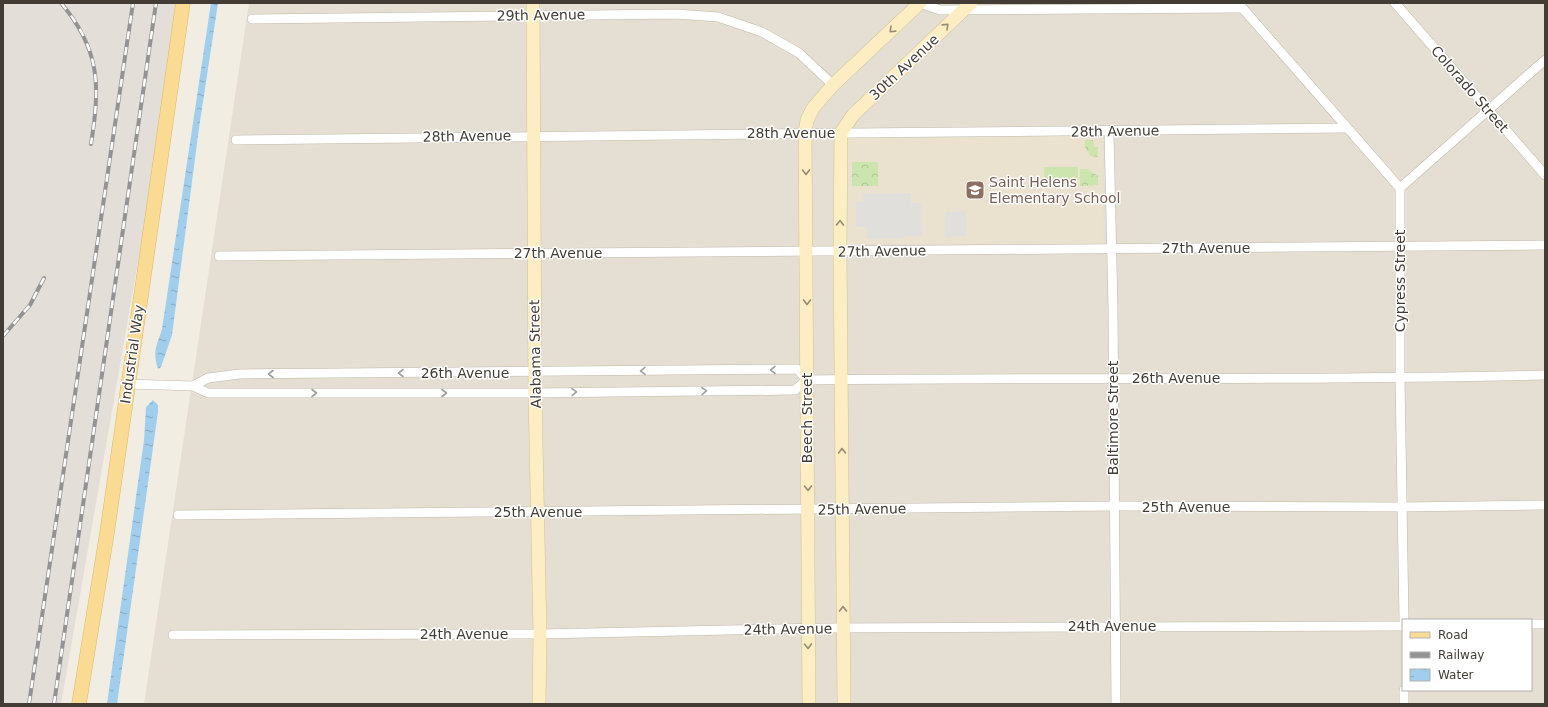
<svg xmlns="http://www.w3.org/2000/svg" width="1548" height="707" font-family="'DejaVu Sans',sans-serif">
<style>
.residential{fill:#e5ded2;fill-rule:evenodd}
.industrial{fill:#e3ded8}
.education{fill:#eae1ce}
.grass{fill:#cce4ad}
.park{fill:url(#park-crowns)}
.parking{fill:#e1dfdc}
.water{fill:url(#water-ripples)}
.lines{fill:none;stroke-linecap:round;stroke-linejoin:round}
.street-casing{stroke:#bfb7a9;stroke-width:10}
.secondary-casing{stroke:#d2c197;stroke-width:14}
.primary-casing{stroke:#ddb865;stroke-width:15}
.street{stroke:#fff;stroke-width:9}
.secondary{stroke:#fcedc2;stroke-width:13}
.primary{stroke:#f9db94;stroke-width:14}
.rail-casing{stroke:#939393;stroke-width:4}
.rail{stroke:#fff;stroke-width:2.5;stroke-dasharray:8;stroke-linecap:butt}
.oneway{stroke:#968c74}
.oneway2{stroke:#a09e9a}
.labels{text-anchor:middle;stroke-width:3;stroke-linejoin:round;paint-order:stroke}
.street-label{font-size:14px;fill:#423c34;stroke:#fff}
.education-label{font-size:14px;fill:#785e54;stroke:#fff;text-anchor:start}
</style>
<defs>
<pattern id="park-crowns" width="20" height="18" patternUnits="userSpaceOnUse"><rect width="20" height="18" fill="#cce4ad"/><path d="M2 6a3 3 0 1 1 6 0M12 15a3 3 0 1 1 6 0" fill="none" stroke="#b0c495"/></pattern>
<pattern id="water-ripples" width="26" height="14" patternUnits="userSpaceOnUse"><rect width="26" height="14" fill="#a1ceec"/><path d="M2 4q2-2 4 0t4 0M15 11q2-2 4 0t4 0" fill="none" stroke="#85a8c0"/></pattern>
</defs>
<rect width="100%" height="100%" fill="#f1ede3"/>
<path class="residential" d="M249 3H1545V704H144ZM1403 620H1531V690H1403Z"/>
<path class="industrial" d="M3 3H183L61 704H3Z"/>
<path class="education" d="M1103 136 1104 244H847L846 137Z"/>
<path class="grass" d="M1044 167H1078V186L1045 187Z"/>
<g class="park">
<path d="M1085 140H1093L1094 147H1098V157L1090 156 1085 147Z"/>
<rect x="852" y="162" width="26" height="24"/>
<path d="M1080 169H1087L1098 176V185L1080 186Z"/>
</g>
<g class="parking">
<path d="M911 193V203H921L922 236H904V238L867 239V227H856V202H863V194Z"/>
<path d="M966 211 967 236 945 237V212Z"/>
</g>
<g class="water">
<path d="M211 3H218L199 128 172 335 161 367 158 369C152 350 157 346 162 329Z"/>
<path d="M153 400 158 405V412L117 704H107L144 440 146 407Z"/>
</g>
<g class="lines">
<g class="street-casing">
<g id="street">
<path d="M920 3 940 10 1242 8"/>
<path d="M1238 3 1400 188V378L1404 620"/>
<path d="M1395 3 1545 175"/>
<path d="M252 19 676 14 718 17 762 32 799 53 833 85"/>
<path d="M1109 132 1113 308 1116 704"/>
<path d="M236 140C606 134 976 133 1346 128"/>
<path d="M1400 188 1545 60"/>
<path d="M219 256 1545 245"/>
<path d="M127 384 193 386 208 393H535L795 390 807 380C1053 377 1299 381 1545 375"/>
<path d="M193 386 208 378 240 374 797 369 807 380"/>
<path d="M178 515 1114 506 1403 507 1545 505"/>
<path d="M1531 624H1545"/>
<path d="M173 635 540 634 826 628 1403 626"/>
<path d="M1404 704V690"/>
</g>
</g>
<g class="secondary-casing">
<g id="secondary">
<path d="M533 3 535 393 540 634 539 704"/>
<path d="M809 704 805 133 807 120 813 108 833 85 920 3"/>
<path d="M844 704 840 251 841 133 853 115 971 3"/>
</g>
</g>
<g class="primary-casing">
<path id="primary" d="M79 704 107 533 183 3"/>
</g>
<use href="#street" class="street"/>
<use href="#secondary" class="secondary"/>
<use href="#primary" class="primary"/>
<g class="rail-casing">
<g id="rail">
<path d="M61 3C101 50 100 87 91 144"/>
<path d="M3 336 30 305 44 278"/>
<path d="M29 704 133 3"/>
<path d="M54 704 156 3"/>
</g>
</g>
<use href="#rail" class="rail"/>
</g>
<defs><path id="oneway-chevron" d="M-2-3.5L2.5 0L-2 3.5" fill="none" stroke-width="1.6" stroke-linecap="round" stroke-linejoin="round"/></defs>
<g class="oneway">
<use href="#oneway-chevron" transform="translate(946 26) rotate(-44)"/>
<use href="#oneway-chevron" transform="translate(892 30) rotate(136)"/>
<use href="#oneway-chevron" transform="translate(806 172) rotate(89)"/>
<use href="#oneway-chevron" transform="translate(840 223) rotate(-89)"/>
<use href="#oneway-chevron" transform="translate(807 302) rotate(90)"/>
<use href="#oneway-chevron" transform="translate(842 451) rotate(-91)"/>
<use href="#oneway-chevron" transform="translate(808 488) rotate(89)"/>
<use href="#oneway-chevron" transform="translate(843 609) rotate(-91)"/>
<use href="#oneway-chevron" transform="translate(808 646) rotate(89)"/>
</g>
<g class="oneway2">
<use href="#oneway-chevron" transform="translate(773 370) rotate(179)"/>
<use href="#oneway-chevron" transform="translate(643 371) rotate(179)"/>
<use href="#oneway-chevron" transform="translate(401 373) rotate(180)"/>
<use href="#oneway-chevron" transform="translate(271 374) rotate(180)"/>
<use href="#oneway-chevron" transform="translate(704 391) rotate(-1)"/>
<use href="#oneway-chevron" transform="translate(574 392) rotate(-1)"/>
<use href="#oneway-chevron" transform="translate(314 393)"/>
<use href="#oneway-chevron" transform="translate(444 393)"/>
</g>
<defs>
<g id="school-square" transform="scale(1)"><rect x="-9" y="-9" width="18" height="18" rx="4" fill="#8d6e63" stroke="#fff"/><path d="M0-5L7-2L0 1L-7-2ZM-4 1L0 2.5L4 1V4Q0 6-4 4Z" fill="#fff"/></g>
</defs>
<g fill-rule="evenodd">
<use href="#school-square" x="975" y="190"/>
</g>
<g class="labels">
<g class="street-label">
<text transform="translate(541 15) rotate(-1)" y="5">29th Avenue</text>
<text transform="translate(904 67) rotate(-43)" y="5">30th Avenue</text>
<text transform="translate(1470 89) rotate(49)" y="5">Colorado Street</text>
<text transform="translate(1115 131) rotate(-1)" y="5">28th Avenue</text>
<text x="791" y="138">28th Avenue</text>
<text transform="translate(467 136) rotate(-1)" y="5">28th Avenue</text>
<text x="1206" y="253">27th Avenue</text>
<text transform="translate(882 251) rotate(-1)" y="5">27th Avenue</text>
<text x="558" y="258">27th Avenue</text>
<text transform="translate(1400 281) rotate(-90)" y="5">Cypress Street</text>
<text transform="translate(132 354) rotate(-82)" y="5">Industrial Way</text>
<text transform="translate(535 354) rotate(-91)" y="5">Alabama Street</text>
<text x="465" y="378">26th Avenue</text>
<text x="1176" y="383">26th Avenue</text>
<text transform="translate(807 418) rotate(-90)" y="5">Beech Street</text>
<text transform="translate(1113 418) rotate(-90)" y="5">Baltimore Street</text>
<text x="1186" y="512">25th Avenue</text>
<text transform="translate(862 509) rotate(-1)" y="5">25th Avenue</text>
<text x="538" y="517">25th Avenue</text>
<text x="1112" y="631">24th Avenue</text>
<text transform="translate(788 629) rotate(-1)" y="5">24th Avenue</text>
<text x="464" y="639">24th Avenue</text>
</g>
<g class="education-label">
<text x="989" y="187">Saint Helens<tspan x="989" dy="16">Elementary School</tspan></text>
</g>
</g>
<rect width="1548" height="707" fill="none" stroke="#423c34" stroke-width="8"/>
<rect x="1402" y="619" width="130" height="72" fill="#ffffff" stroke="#b3b1ae"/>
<rect x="1410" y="632" width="20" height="6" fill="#f9db94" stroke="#b3b1ae"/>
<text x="1438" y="639" font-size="12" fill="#423c34">Road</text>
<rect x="1410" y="652" width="20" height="6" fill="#939393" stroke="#b3b1ae"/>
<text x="1438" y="659" font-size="12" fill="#423c34">Railway</text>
<rect x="1410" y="669" width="20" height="12" fill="url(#water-ripples)" stroke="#b3b1ae"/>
<text x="1438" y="679" font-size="12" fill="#423c34">Water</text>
</svg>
